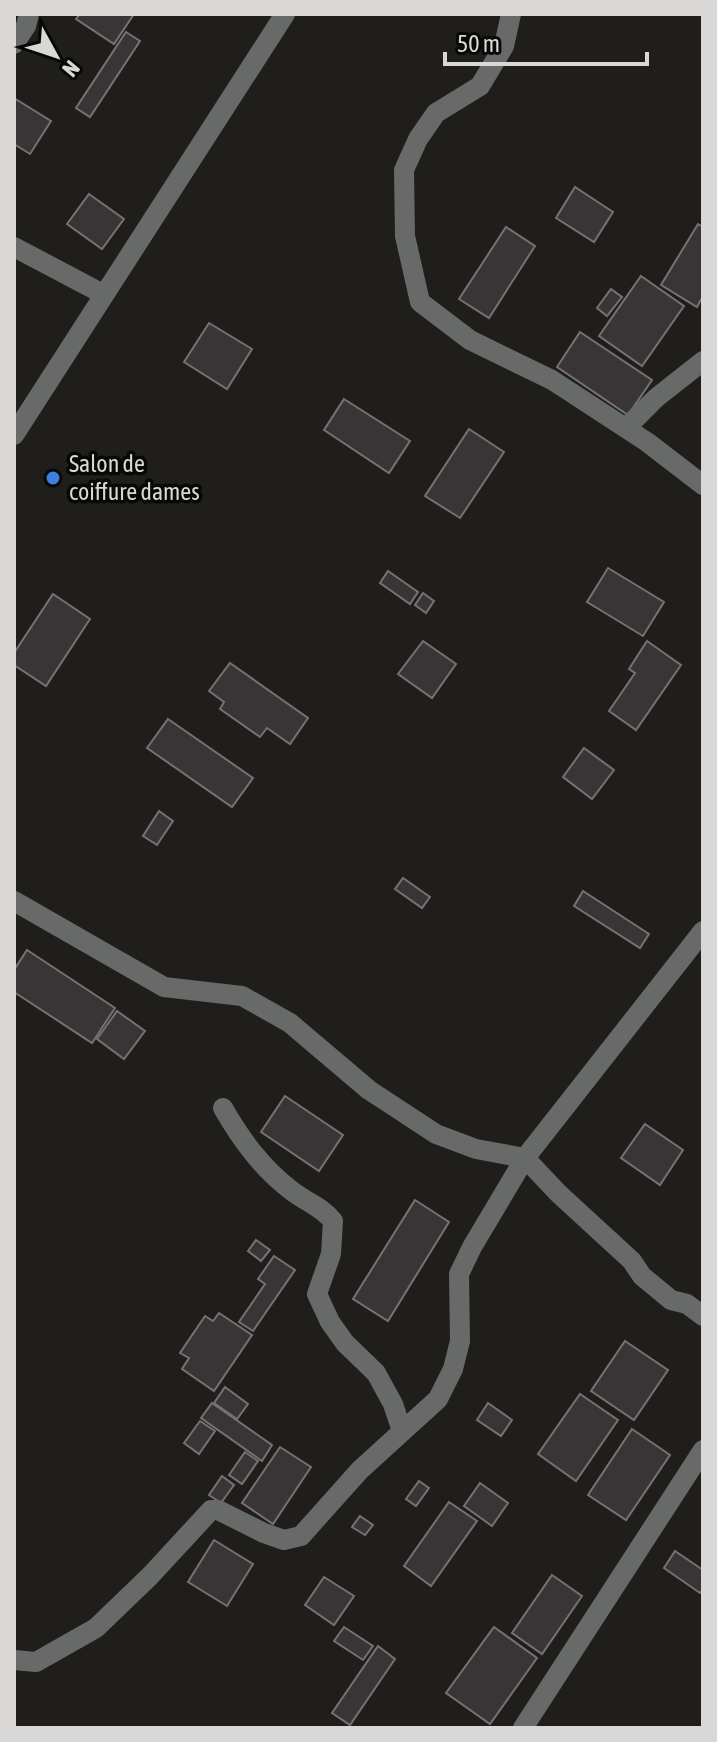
<svg xmlns="http://www.w3.org/2000/svg" width="717" height="1742" font-family="'Asap Condensed',sans-serif">
<style>
.building{fill:#393436;stroke:#767173;stroke-width:2}
.lines{fill:none;stroke-linecap:round;stroke-linejoin:round}
.minor{stroke:#686a69;stroke-width:20}
.shop-dot{fill:#3f7fe0;stroke:#080807;stroke-width:3}
.labels{text-anchor:middle;stroke-width:7;stroke-linejoin:round;paint-order:stroke}
.poi-label{font-size:24px;fill:#d9d8d6;stroke:#080807;text-anchor:start}
</style>
<rect width="100%" height="100%" fill="#1f1e1a"/>
<g class="building">
<path d="M80 14H134L114 44 76 19Z"/>
<path d="M126 32 140 41 90 117 76 108Z"/>
<path d="M14 98 51 121 30 154 14 144Z"/>
<path d="M575 187 613 212 594 242 556 218Z"/>
<path d="M89 194 124 219 102 249 67 224Z"/>
<path d="M698 224 703 227V296L697 307 661 285Z"/>
<path d="M506 227 535 246 489 318 459 299Z"/>
<path d="M641 276 684 306 642 366 599 336Z"/>
<path d="M611 289 622 297 607 316 597 308Z"/>
<path d="M209 323 252 349 227 389 184 362Z"/>
<path d="M580 332 652 380 628 415 557 367Z"/>
<path d="M344 399 410 441 389 473 324 430Z"/>
<path d="M469 429 504 452 460 518 425 496Z"/>
<path d="M608 568 664 602 643 636 587 602Z"/>
<path d="M388 571 418 592 410 604 380 583Z"/>
<path d="M423 593 434 601 426 613 415 605Z"/>
<path d="M53 594 90 619 46 686 14 665V653Z"/>
<path d="M423 641 456 664 432 698 398 674Z"/>
<path d="M647 641 681 665 636 730 609 711 635 673 629 669Z"/>
<path d="M230 663 308 718 290 744 267 728 260 737 220 709 224 702 209 691Z"/>
<path d="M168 719 253 778 232 807 147 748Z"/>
<path d="M584 748 614 770 592 799 563 777Z"/>
<path d="M159 811 173 821 157 845 143 836Z"/>
<path d="M403 878 430 897 422 908 395 889Z"/>
<path d="M583 891 649 934 640 948 574 906Z"/>
<path d="M27 950 115 1008 92 1043 14 992V970Z"/>
<path d="M117 1011 145 1031 124 1059 97 1039Z"/>
<path d="M285 1096 343 1135 319 1171 261 1132Z"/>
<path d="M645 1124 683 1150 660 1185 621 1158Z"/>
<path d="M415 1200 449 1222 388 1321 353 1299Z"/>
<path d="M256 1240 270 1250 261 1261 248 1251Z"/>
<path d="M274 1256 295 1270 253 1331 239 1322 265 1284 258 1279Z"/>
<path d="M219 1313 252 1335 214 1391 182 1369 189 1358 180 1353 205 1316 213 1321Z"/>
<path d="M625 1341 668 1370 634 1420 591 1391Z"/>
<path d="M225 1387 248 1404 237 1419 214 1403Z"/>
<path d="M580 1394 618 1420 576 1481 538 1454Z"/>
<path d="M212 1403 272 1445 262 1461 201 1418Z"/>
<path d="M488 1403 512 1420 501 1436 477 1420Z"/>
<path d="M200 1421 215 1431 199 1454 184 1443Z"/>
<path d="M632 1429 670 1455 626 1520 588 1495Z"/>
<path d="M280 1447 311 1467 273 1524 242 1503Z"/>
<path d="M245 1452 258 1461 242 1484 229 1475Z"/>
<path d="M222 1476 234 1485 221 1503 209 1495Z"/>
<path d="M419 1481 429 1488 416 1506 406 1499Z"/>
<path d="M480 1483 508 1503 492 1526 464 1506Z"/>
<path d="M449 1502 477 1521 431 1586 404 1566Z"/>
<path d="M360 1516 373 1525 365 1535 352 1527Z"/>
<path d="M214 1540 253 1564 227 1606 188 1582Z"/>
<path d="M675 1551 703 1570V1589L700 1593 664 1568Z"/>
<path d="M552 1575 582 1596 542 1654 512 1633Z"/>
<path d="M324 1577 354 1596 334 1625 305 1605Z"/>
<path d="M344 1627 373 1646 363 1660 334 1641Z"/>
<path d="M494 1627 537 1658 490 1724 446 1693Z"/>
<path d="M378 1646 395 1659 350 1725 332 1713Z"/>
</g>
<g class="lines">
<g class="minor">
<path d="M511 14 504 46 480 86 436 113 418 139 404 170 405 236 420 302 470 340 552 380 647 442 703 485"/>
<path d="M14 44 26 26 29 14"/>
<path d="M14 247 103 294"/>
<path d="M626 428 656 398 703 361"/>
<path d="M14 435 285 14"/>
<path d="M14 901 164 987 242 996 290 1023 369 1090 436 1134 476 1149 525 1158 558 1193 632 1261 642 1276 671 1300 687 1304 703 1316"/>
<path d="M223 1108C242 1141 262 1168 292 1191 306 1202 321 1206 333 1221L331 1254 317 1294 330 1322 345 1343 376 1373 393 1404 402 1431"/>
<path d="M14 1660 36 1662 96 1628 150 1576 211 1510H218L264 1533 284 1540 301 1536 360 1470 438 1399 453 1369 460 1341 459 1274 472 1247 525 1158 703 931"/>
<path d="M523 1728 703 1450"/>
</g>
</g>
<circle class="shop-dot" cx="53" cy="478" r="8"/>
<g class="labels">
<g class="poi-label">
<text x="69" y="472">Salon de<tspan x="69" dy="28">coiffure dames</tspan></text>
</g>
</g>
<rect width="717" height="1742" fill="none" stroke="#d9d8d6" stroke-width="32"/>
<g transform="translate(56 56) rotate(130)" stroke="#080807" stroke-width="6" paint-order="stroke">
<path d="M0-6L14 30L0 20L-14 30Z" fill="#d9d8d6"/>
<text y="-12" font-size="22" font-weight="bold" text-anchor="middle" fill="#d9d8d6">N</text>
</g>
<path d="M445 52v12h202v-12" fill="none" stroke="#d9d8d6" stroke-width="4"/>
<text x="457" y="52" font-size="24" fill="#d9d8d6" stroke="#080807" stroke-width="6" paint-order="stroke">50 m</text>
</svg>
